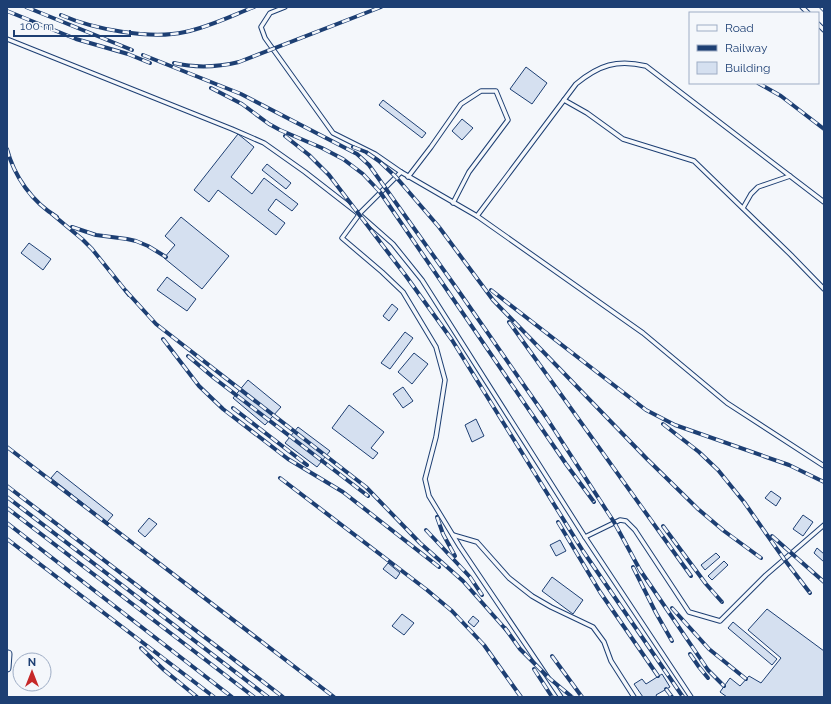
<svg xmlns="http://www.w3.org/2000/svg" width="831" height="704" font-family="Raleway,sans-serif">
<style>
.building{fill:#d5e0f0;stroke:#1d3f73}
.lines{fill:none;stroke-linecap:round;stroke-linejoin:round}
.service-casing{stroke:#1d3f73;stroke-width:5.5}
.minor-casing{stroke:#1d3f73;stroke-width:9}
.service{stroke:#f4f7fb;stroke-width:3.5}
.minor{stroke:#f4f7fb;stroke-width:7}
.rail-casing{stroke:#1d3f73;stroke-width:4}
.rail{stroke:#f4f7fb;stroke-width:2.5;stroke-dasharray:8;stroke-linecap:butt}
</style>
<rect width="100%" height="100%" fill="#f4f7fb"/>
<g class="building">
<path d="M526 67 547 83 532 104 510 89Z"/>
<path d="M383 100 426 133 422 138 379 105Z"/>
<path d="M462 119 473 128 462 140 452 131Z"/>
<path d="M238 134 254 147 231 177 252 194 264 178 298 204 292 211 276 199 268 210 285 223 276 235 218 190 209 202 194 190Z"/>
<path d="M267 164 291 183 286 189 262 170Z"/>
<path d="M181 217 229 256 202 289 164 258 175 245 165 236Z"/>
<path d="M29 243 51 259 43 270 21 253Z"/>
<path d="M167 277 196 299 187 311 157 290Z"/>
<path d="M392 304 398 309 389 321 383 316Z"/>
<path d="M405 332 413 338 390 369 381 363Z"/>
<path d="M414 353 428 364 412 384 398 372Z"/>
<path d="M248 380 281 407 265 425 233 398Z"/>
<path d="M403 387 413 401 403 408 393 394Z"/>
<path d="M349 405 384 432 371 448 378 453 373 459 332 428Z"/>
<path d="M476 419 484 436 472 442 465 425Z"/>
<path d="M298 427 330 451 317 467 285 443Z"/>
<path d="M57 471 113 515 107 522 51 478Z"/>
<path d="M771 491 781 498 776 506 765 498Z"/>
<path d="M803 515 813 522 803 536 793 529Z"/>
<path d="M149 518 157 524 145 537 138 531Z"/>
<path d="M560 540 566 551 556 556 550 545Z"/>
<path d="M817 548 824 554V562L814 553Z"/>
<path d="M716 553 720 557 705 570 701 565Z"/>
<path d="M724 561 728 565 712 580 708 576Z"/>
<path d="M388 563 400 573 396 579 383 569Z"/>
<path d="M552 577 583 600 573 614 542 591Z"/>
<path d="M767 609 824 651V697H727L720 692 730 678 740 686 749 676 761 683 781 658 748 630Z"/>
<path d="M402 614 414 623 404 635 392 626Z"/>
<path d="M473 616 479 621 474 627 468 622Z"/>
<path d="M733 622 777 659 772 665 728 628Z"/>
<path d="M662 674 670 687 656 695 657 697H643L634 684 642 679 646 684Z"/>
</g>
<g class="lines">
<g class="service-casing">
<g id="service">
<path d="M285 7 270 13 261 27 265 38 333 133 375 154 401 172 477 216 643 333 727 403 824 466"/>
<path d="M802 7 808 13"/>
<path d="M818 24 824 30"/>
<path d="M7 39 232 129 264 143 305 172 359 214 393 244 422 280 585 537"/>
<path d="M564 100 587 113 623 139 694 161 791 255 824 289"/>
<path d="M401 172 361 212 342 238 382 272 403 292 436 347 445 380 436 437 425 479 429 496 460 547 561 697"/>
<path d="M408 177 431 147 461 104 481 91H496L508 120 469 172 453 203"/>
<path d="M743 208 751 194 758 187 790 176"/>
<path d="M477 216 576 84C599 65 617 59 646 66L824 202"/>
<path d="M453 535 477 542 509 578 532 596 551 607 593 627 604 642 611 661 634 697"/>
<path d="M691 697 585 537 620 520 626 521 635 530 689 612 720 621 766 575 824 525"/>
</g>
</g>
<g class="minor-casing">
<path id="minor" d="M7 668 8 654"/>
</g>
<use href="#service" class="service"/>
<use href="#minor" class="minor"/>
<g class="rail-casing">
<g id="rail">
<path d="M26 7 132 50"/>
<path d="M821 7 824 10"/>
<path d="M7 11 76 39 128 54 150 63"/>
<path d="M61 15C93 29 150 40 185 32 209 27 231 16 254 7"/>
<path d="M143 55 241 94 357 154 369 165 460 293 546 417 614 522 640 570 655 592 708 670 724 686"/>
<path d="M174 63C195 68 218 67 239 62L381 7"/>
<path d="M758 83 781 96 824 129"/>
<path d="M211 88 242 104 269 124 280 130 322 148 343 159 363 174 380 192 566 464 594 502"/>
<path d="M285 136 309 155 329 175 406 276 452 340 583 551 683 697"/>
<path d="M353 147 366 152 379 161 396 177 439 227 493 300 647 459 698 509 724 531 761 558"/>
<path d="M7 149C14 176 32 202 57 217"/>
<path d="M52 214 82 239 92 249 129 295"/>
<path d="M72 227 96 235 127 239 136 241 148 246 166 257"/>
<path d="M491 290 646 410 675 425 789 465 824 482"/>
<path d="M126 291 156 324 366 487 420 543 463 581 508 632"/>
<path d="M509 322 691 576"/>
<path d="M163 339 199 386 223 409 288 459 343 492 439 567"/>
<path d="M188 356 214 378 368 496"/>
<path d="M233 408 307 465"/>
<path d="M663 424 699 452 718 470 744 502 784 559 810 593"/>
<path d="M7 447 334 697"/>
<path d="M280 478 427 590 452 611 484 645 521 697"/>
<path d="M7 486 283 697"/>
<path d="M7 497 268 697"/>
<path d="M7 508 254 697"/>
<path d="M437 517 443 534 455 556"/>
<path d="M558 522 600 592 658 676"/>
<path d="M7 523 232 697"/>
<path d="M663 526 706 584 722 602"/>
<path d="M426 530 470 577 482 595"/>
<path d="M772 536 824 582"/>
<path d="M7 539 214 697"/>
<path d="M633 567 656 613 672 641"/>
<path d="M672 608 709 649 746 679"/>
<path d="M505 628 520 649 549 678 572 697"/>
<path d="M141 648 164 670 197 697"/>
<path d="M690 654 699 667 708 678"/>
<path d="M552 656 582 697"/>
<path d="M534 669 552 697"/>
<path d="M666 689 672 697"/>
</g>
</g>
<use href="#rail" class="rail"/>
</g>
<rect width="831" height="704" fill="none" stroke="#1d3f73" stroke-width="16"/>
<rect x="689" y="12" width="130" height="72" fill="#f4f7fb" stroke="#9eadc5"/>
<rect x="697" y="25" width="20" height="6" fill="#f4f7fb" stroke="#9eadc5"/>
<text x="725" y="32" font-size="12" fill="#1d3f73">Road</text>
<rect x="697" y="45" width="20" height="6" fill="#1d3f73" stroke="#9eadc5"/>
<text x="725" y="52" font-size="12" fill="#1d3f73">Railway</text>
<rect x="697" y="62" width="20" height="12" fill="#d5e0f0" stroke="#9eadc5"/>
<text x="725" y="72" font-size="12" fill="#1d3f73">Building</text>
<g transform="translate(32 672)"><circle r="19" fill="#f4f7fb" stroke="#9eadc5"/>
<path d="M0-3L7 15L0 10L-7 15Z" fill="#c62828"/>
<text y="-6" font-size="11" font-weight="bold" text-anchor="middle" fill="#1d3f73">N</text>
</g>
<path d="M14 30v6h116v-6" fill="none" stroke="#1d3f73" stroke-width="2"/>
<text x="20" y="30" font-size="12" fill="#1d3f73" stroke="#f4f7fb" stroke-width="3" paint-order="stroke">100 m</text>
</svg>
